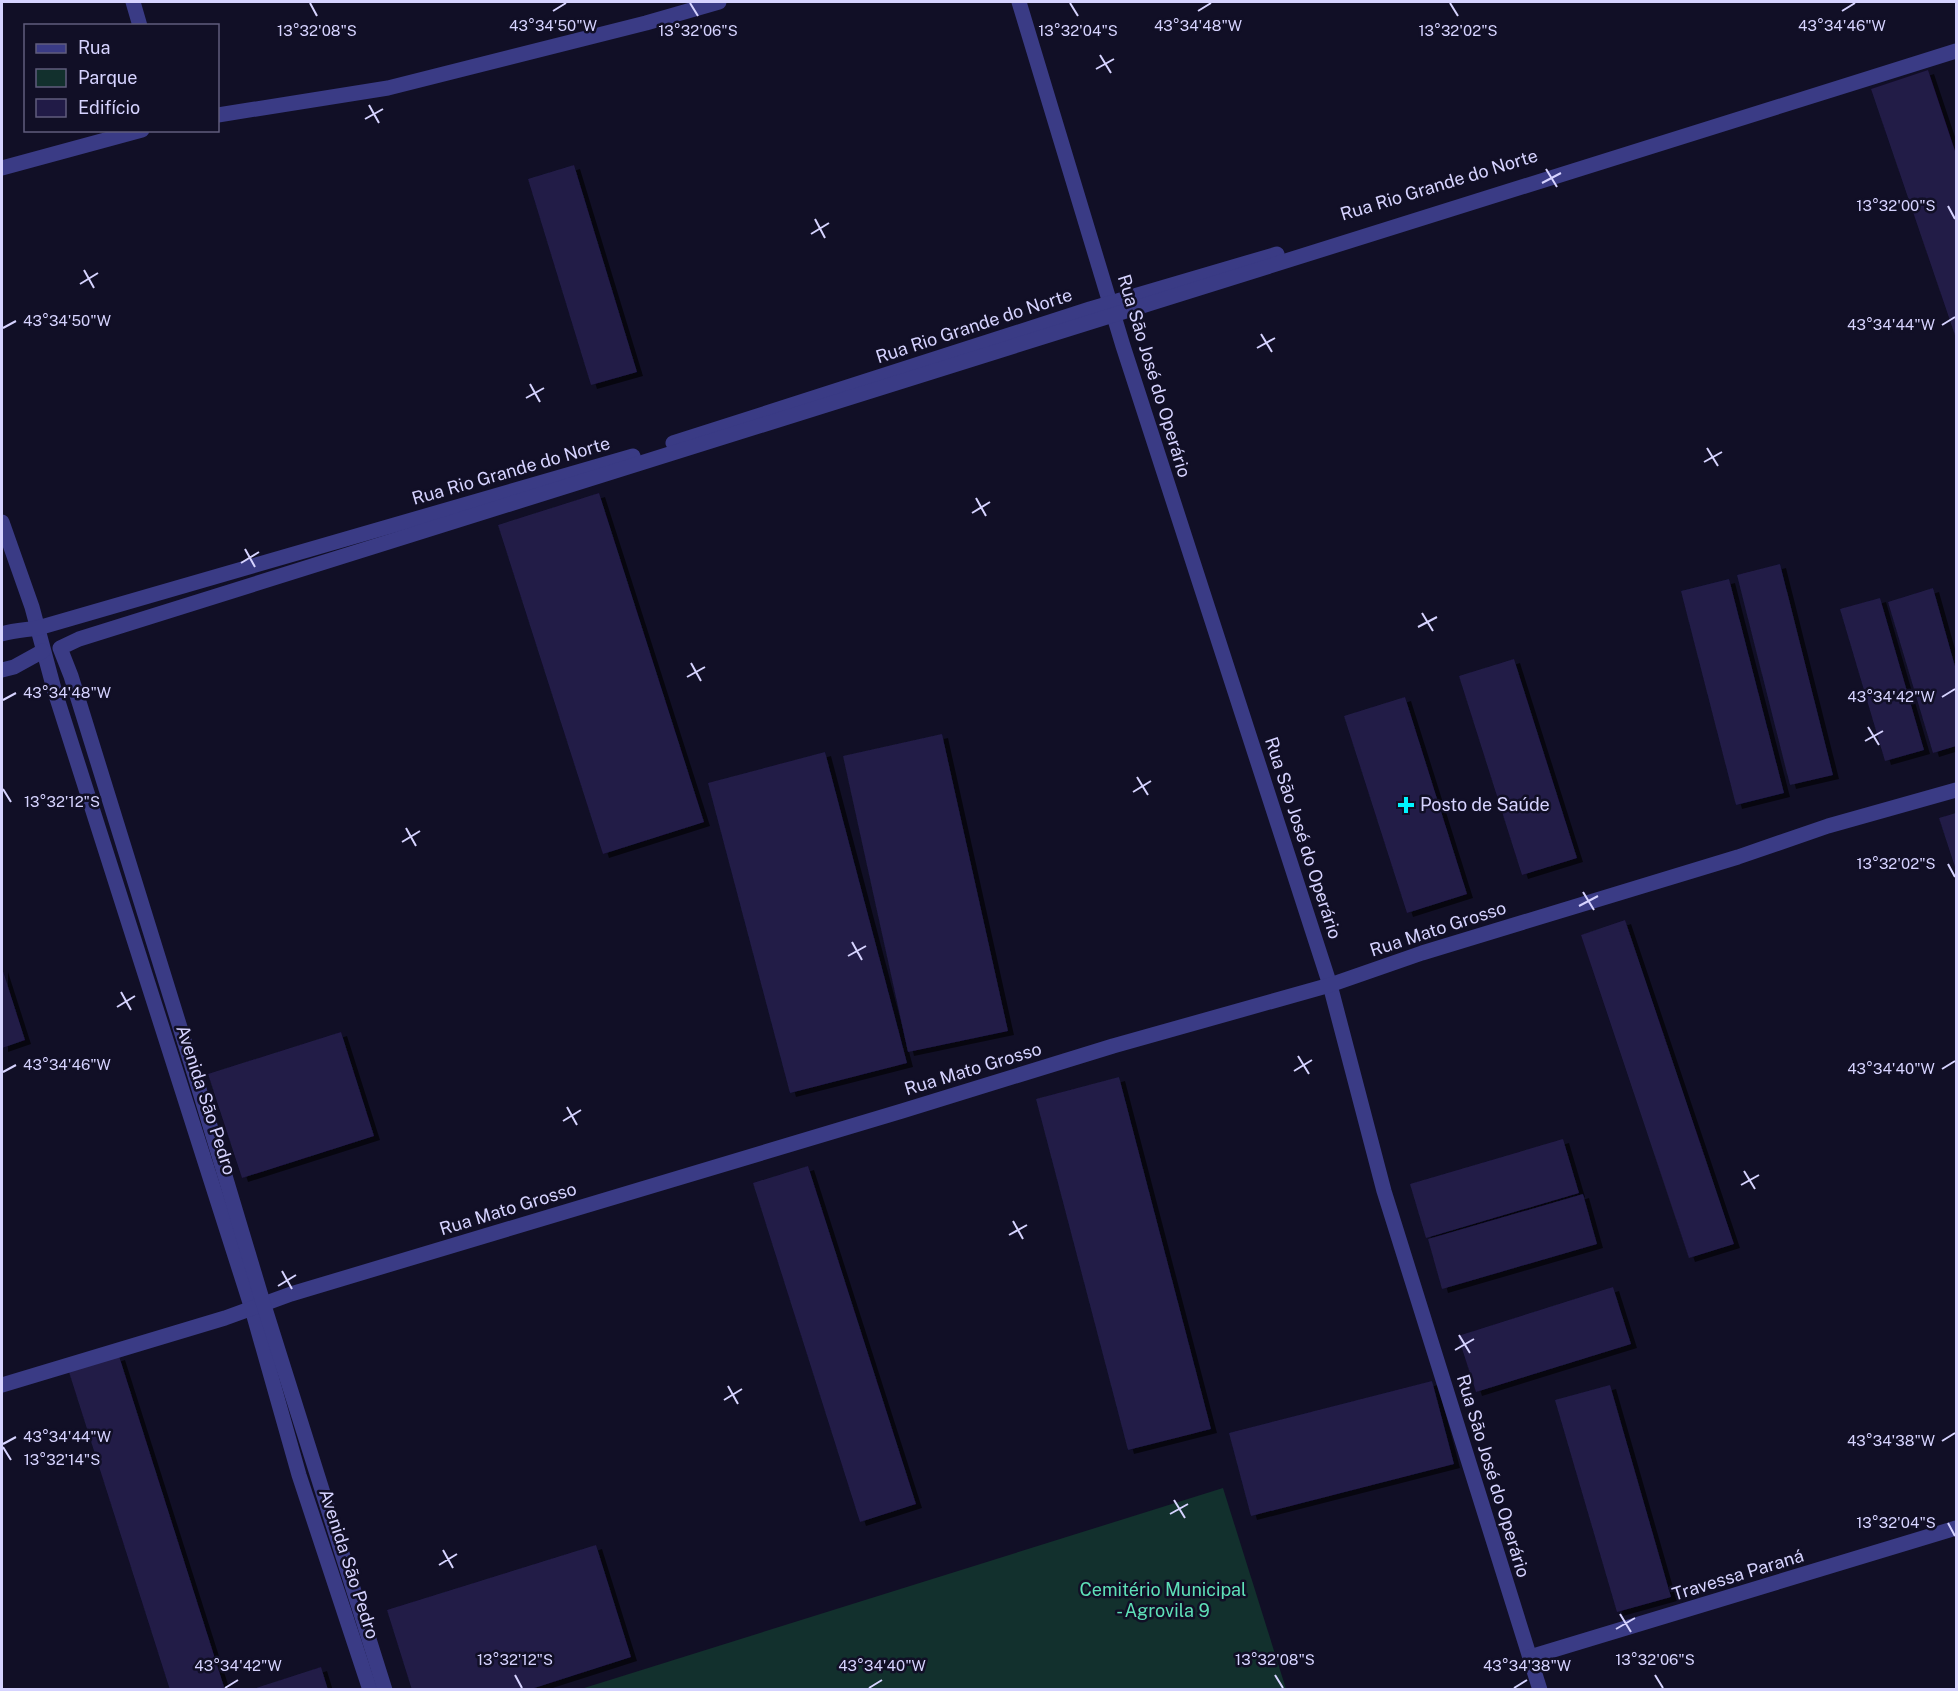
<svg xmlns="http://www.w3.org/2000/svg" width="1958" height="1691" font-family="'Public Sans',sans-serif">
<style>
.green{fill:#12302d}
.building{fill:#211b47;filter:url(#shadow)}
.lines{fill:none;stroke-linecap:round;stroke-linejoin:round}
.minor{stroke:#3a3b85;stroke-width:15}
.ticks{fill:none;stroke:#d6d3ff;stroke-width:2}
.poi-dot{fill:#00f5fe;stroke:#110f26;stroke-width:2}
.labels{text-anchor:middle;stroke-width:5;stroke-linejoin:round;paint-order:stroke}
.street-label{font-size:18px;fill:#d6d3ff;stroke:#110f26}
.poi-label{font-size:18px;fill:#d6d3ff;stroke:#110f26;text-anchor:start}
.park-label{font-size:18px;fill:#5ee0b8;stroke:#110f26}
.ticks-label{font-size:15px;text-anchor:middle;fill:#d6d3ff;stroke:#110f26;stroke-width:5;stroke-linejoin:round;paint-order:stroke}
</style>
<defs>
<filter id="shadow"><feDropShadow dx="6" dy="4" stdDeviation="0" flood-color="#0009"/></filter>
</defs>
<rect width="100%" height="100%" fill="#110f26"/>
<path class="green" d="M1223 1488 1286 1689H581Z"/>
<g class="building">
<path d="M1928 70 1956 154V338L1871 89Z"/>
<path d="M574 165 637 372 591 385 528 179Z"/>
<path d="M599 493 704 822 603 854 498 525Z"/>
<path d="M1780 564 1833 775 1790 785 1737 575Z"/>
<path d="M1729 579 1784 793 1736 805 1681 591Z"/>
<path d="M1933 588 1956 670V746L1933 753 1888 602Z"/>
<path d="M1880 598 1924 750 1885 761 1840 609Z"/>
<path d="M1514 659 1577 858 1522 875 1459 676Z"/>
<path d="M1405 697 1467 894 1407 913 1344 716Z"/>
<path d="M942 734 1008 1031 908 1052 843 756Z"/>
<path d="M825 752 907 1063 790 1093 708 783Z"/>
<path d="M1956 813V870L1939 818Z"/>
<path d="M1625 920 1734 1244 1689 1258 1581 935Z"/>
<path d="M2 968 25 1040 2 1048Z"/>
<path d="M341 1032 374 1136 242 1178 208 1074Z"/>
<path d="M1119 1077 1211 1429 1128 1450 1036 1099Z"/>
<path d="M1563 1139 1579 1193 1426 1238 1410 1184Z"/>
<path d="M808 1166 916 1504 860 1522 753 1183Z"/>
<path d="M1583 1194 1597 1244 1442 1289 1428 1239Z"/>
<path d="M1613 1287 1631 1344 1476 1392 1458 1336Z"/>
<path d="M119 1356 225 1690H170L69 1372Z"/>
<path d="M1432 1381 1454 1464 1251 1516 1229 1433Z"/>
<path d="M1610 1385 1671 1597 1617 1612 1555 1400Z"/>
<path d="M596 1545 631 1657 528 1690H412L387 1610Z"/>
<path d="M321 1667 328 1690H253V1689Z"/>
</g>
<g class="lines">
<g class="minor">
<path d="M133 2 140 26"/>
<path d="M1019 2 1123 346 1330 985 1384 1191 1540 1690"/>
<path d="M218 115 388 88 646 23 719 2"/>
<path d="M2 168 142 130"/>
<path d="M673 443 1090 309 1277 254"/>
<path d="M2 522 32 607 54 689 252 1309 299 1475 370 1690"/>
<path d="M2 634C14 630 25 630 38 628L633 456"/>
<path d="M2 670 14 667 43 651"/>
<path d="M2 1385 225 1318 291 1294 902 1111 1113 1046 1330 985 1422 953 1738 857 1828 826 1956 790"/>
<path d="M1530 1657 1956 1528"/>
<path d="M385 1690 262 1299 196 1079 71 676 60 648 79 639 1956 51"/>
</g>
</g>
<path class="ticks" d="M310 3 317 16M690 3 698 16M1070 3 1078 16M1450 3 1458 16M553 11 566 3M1198 11 1211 3M1842 11 1855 3M1100 55 1111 73M1096 69 1114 59M369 105 379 123M365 119 383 109M1546 169 1557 187M1542 183 1561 173M1948 206 1955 219M815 219 825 238M811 234 829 223M84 270 94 288M80 284 98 273M1942 325 1955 317M3 328 16 321M1261 334 1272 352M1257 348 1275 338M530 384 540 402M526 398 544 388M1707 448 1718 466M1704 462 1722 452M976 498 986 516M972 513 990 502M245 549 255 567M241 563 259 552M1422 613 1433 631M1418 627 1437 617M691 663 701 681M687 677 705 667M1942 697 1955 689M3 700 16 693M1868 727 1879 745M1865 741 1883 731M1137 777 1148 795M3 789 11 802M1133 792 1151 781M406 828 416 846M402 842 420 831M1948 864 1955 877M1583 892 1594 910M1579 906 1598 896M852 942 862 960M848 956 866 946M121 992 131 1010M117 1007 135 996M1298 1056 1309 1074M1942 1069 1955 1061M1294 1071 1312 1060M3 1072 16 1065M567 1107 577 1125M563 1121 581 1110M1744 1171 1755 1189M1741 1185 1759 1175M1013 1221 1023 1239M1009 1235 1027 1225M282 1271 292 1289M278 1286 296 1275M1459 1335 1470 1353M1455 1350 1474 1339M728 1386 738 1404M724 1400 742 1389M1942 1441 1955 1433M3 1444 16 1437M3 1447 11 1460M1174 1500 1185 1518M1170 1514 1188 1504M1948 1523 1955 1536M443 1550 453 1568M439 1565 457 1554M1620 1614 1631 1632M1616 1629 1635 1618M515 1675 522 1688M1275 1675 1283 1688M1655 1675 1663 1688M225 1688 238 1680M869 1688 882 1680M1514 1688 1527 1680"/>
<path class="poi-dot" d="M1403 796h6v6h6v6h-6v6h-6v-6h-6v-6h6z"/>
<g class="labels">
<g class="street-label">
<text transform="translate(1439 185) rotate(-17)" y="6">Rua Rio Grande do Norte</text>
<text transform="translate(974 326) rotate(-18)" y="6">Rua Rio Grande do Norte</text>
<text transform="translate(1154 376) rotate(73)" y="6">Rua São José do Operário</text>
<text transform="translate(511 471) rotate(-16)" y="6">Rua Rio Grande do Norte</text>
<text transform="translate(1303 838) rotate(72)" y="6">Rua São José do Operário</text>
<text transform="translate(1438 929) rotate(-18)" y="6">Rua Mato Grosso</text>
<text transform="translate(973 1069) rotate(-17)" y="6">Rua Mato Grosso</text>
<text transform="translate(206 1100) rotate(72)" y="6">Avenida São Pedro</text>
<text transform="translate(508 1209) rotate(-17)" y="6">Rua Mato Grosso</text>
<text transform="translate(1493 1476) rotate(73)" y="6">Rua São José do Operário</text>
<text transform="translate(349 1564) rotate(72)" y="6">Avenida São Pedro</text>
<text transform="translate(1738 1575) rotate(-17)" y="6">Travessa Paraná</text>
</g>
<g class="poi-label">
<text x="1420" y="811">Posto de Saúde</text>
</g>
<g class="park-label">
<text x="1163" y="1596">Cemitério Municipal<tspan x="1163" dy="21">- Agrovila 9</tspan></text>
</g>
</g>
<g class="ticks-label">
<text x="553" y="31">43°34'50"W</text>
<text x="1198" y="31">43°34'48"W</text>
<text x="1842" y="31">43°34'46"W</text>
<text x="317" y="36">13°32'08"S</text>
<text x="698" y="36">13°32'06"S</text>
<text x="1078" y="36">13°32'04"S</text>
<text x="1458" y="36">13°32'02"S</text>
<text x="1896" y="211">13°32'00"S</text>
<text x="67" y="326">43°34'50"W</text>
<text x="1891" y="330">43°34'44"W</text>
<text x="67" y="698">43°34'48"W</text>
<text x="1891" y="702">43°34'42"W</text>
<text x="62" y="807">13°32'12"S</text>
<text x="1896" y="869">13°32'02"S</text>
<text x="67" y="1070">43°34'46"W</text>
<text x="1891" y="1074">43°34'40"W</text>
<text x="67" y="1442">43°34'44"W</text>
<text x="1891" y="1446">43°34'38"W</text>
<text x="62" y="1465">13°32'14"S</text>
<text x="1896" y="1528">13°32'04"S</text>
<text x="515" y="1665">13°32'12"S</text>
<text x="1275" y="1665">13°32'08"S</text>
<text x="1655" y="1665">13°32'06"S</text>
<text x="238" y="1671">43°34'42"W</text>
<text x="882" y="1671">43°34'40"W</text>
<text x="1527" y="1671">43°34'38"W</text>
</g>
<rect width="1958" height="1691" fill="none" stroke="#d6d3ff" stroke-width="6"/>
<rect x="24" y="24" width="195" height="108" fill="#110f26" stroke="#605d7d" stroke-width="1.5"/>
<rect x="36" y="44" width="30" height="9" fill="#3a3b85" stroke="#605d7d" stroke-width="1.5"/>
<text x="78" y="54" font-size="18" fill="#d6d3ff">Rua</text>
<rect x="36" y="69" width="30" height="18" fill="#12302d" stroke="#605d7d" stroke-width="1.5"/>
<text x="78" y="84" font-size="18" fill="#d6d3ff">Parque</text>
<rect x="36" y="99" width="30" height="18" fill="#211b47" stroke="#605d7d" stroke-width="1.5"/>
<text x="78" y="114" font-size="18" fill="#d6d3ff">Edifício</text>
</svg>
